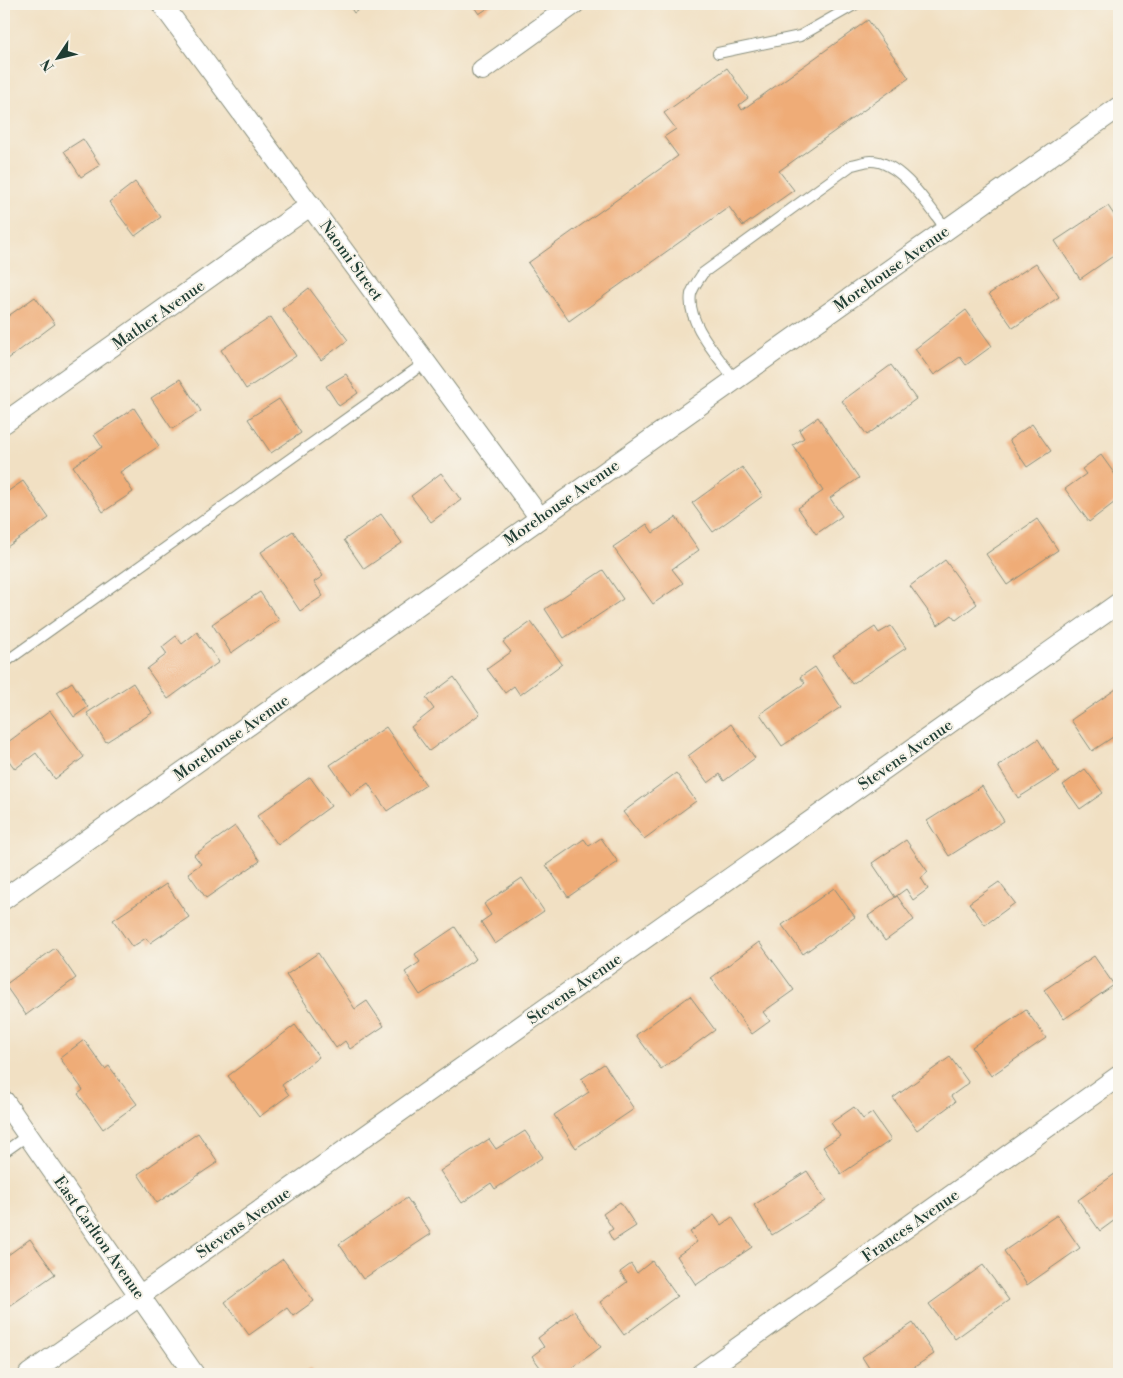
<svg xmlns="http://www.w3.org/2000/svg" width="1123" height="1378" font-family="'Libre Bodoni',serif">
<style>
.building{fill:#efac77}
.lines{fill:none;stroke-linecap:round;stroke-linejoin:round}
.lane-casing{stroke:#888e7c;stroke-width:12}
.street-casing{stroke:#888e7c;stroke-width:22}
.lane{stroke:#fff;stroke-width:10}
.street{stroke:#fff;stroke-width:20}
.labels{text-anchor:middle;stroke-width:4;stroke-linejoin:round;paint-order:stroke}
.street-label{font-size:16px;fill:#1f3d34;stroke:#f7f3e8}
</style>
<rect width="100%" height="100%" fill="#f7f3e8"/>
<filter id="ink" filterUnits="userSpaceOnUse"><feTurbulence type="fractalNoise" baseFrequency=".02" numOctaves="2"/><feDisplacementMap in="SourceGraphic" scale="10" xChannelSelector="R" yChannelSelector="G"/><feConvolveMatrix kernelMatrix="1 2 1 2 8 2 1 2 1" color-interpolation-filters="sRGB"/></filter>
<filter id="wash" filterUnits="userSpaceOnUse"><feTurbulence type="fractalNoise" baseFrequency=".0096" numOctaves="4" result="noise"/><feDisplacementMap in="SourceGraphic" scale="20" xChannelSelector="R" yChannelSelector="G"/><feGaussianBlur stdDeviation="1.12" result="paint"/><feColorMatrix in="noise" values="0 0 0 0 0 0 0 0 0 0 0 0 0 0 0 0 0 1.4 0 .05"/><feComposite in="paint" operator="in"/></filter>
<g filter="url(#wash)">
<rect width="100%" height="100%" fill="#f1e0c3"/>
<g id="blocks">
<g class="building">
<path d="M348 4H367L354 13Z"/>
<path d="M472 4H494L479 14Z"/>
<path d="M868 20 909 78 779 171 794 190 743 226 729 207 569 321 528 263 678 156 664 137 676 129 664 113 727 68 748 98 739 105 742 110Z"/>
<path d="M83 139 100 165 81 177 64 151Z"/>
<path d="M135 182 161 217 135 236 109 202Z"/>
<path d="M1108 206 1119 222V252L1080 279 1055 241Z"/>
<path d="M1036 263 1059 297 1013 328 989 294Z"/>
<path d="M309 288 348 340 321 360 282 309Z"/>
<path d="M35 297 55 324 4 362V319Z"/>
<path d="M966 310 992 346 966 365 960 357 934 375 915 349Z"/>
<path d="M271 317 296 356 246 389 221 350Z"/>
<path d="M891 365 916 399 867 435 842 401Z"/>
<path d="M346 374 358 393 339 406 326 386Z"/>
<path d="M180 379 201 411 172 429 151 398Z"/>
<path d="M279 399 301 433 271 453 248 419Z"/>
<path d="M134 408 159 446 120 472 133 492 103 512 73 466 102 447 94 435Z"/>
<path d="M818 417 859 478 830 498 842 516 816 534 798 508 823 491 793 445 804 438 799 430Z"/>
<path d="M1032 424 1051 451 1027 467 1009 440Z"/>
<path d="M1101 455 1119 480V499L1089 522 1065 489 1086 474 1082 469Z"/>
<path d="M742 467 763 496 713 532 692 503Z"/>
<path d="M441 473 461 500 431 522 411 496Z"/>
<path d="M23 481 49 518 4 549V494Z"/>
<path d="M381 514 402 543 364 569 344 540Z"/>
<path d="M676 517 699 550 672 569 683 583 653 604 613 547 647 524 653 533Z"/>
<path d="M1037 519 1058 550 1007 585 986 554Z"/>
<path d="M293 531 323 576 314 582 323 596 300 611 261 552Z"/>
<path d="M945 560 977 604 956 620 952 615 938 625 910 586Z"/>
<path d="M603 570 623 599 564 638 545 609Z"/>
<path d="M260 592 279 620 231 653 212 624Z"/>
<path d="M531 622 562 664 520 695 514 686 505 693 487 669 511 652 503 642Z"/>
<path d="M891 626 906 648 852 684 833 655 875 627 879 633Z"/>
<path d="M197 632 219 662 168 699 147 669 167 654 162 647 176 636 182 644Z"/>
<path d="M815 667 841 707 782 746 760 714 805 683 800 677Z"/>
<path d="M454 677 480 714 429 751 411 727 434 709 426 698Z"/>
<path d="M72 682 88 707 74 717 57 692Z"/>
<path d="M133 683 152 713 106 742 87 713Z"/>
<path d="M1119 687V733L1092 751 1071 720Z"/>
<path d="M50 711 84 757 55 779 36 753 15 769 4 754V745Z"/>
<path d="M731 724 755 758 724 781 720 774 708 783 688 756Z"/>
<path d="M386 727 426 785 387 811 368 783 351 795 330 765Z"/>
<path d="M1038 739 1059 772 1018 798 998 766Z"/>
<path d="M1085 769 1103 793 1080 809 1063 785Z"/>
<path d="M676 773 696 801 644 839 623 812Z"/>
<path d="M310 777 331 806 278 845 257 816Z"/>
<path d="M982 786 1004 821 949 856 927 821Z"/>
<path d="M235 826 260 861 206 898 188 873 201 864 194 855Z"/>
<path d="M601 838 618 862 568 897 546 865 584 839 589 846Z"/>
<path d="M906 840 928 872 921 878 928 889 913 900 906 889 895 897 872 863Z"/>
<path d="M522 878 544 911 495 944 481 922 491 915 484 904Z"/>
<path d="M999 882 1015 903 985 925 969 903Z"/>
<path d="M166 884 189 917 150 943 146 938 132 947 113 920Z"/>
<path d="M834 888 855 917 803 954 782 925Z"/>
<path d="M897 896 914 920 885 941 868 916Z"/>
<path d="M455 927 476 959 420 995 405 972 420 962 415 954Z"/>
<path d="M759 942 794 990 763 1012 770 1021 752 1034 711 978Z"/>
<path d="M55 948 76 978 26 1015 5 985Z"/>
<path d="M318 953 355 1009 367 1001 384 1026 350 1049 345 1041 336 1048 286 975Z"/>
<path d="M1094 956 1114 985 1064 1019 1044 990Z"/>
<path d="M690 996 715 1030 661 1069 636 1035Z"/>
<path d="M1026 1010 1046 1038 991 1076 972 1047Z"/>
<path d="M295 1025 319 1057 282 1085 289 1095 259 1117 228 1076Z"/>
<path d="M84 1040 105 1069 109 1066 137 1104 103 1129 78 1094 83 1090 60 1058Z"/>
<path d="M950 1057 969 1083 951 1096 955 1102 917 1130 893 1098Z"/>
<path d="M604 1064 634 1109 576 1148 554 1115 589 1092 581 1079Z"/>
<path d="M854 1107 863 1119 872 1113 891 1140 841 1174 823 1147 840 1136 831 1123Z"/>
<path d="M525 1131 543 1157 495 1189 491 1183 462 1203 440 1171 489 1139 496 1149Z"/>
<path d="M198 1133 218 1162 157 1203 138 1174Z"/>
<path d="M807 1171 826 1201 772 1235 754 1205Z"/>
<path d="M1119 1171V1217L1100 1231 1078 1200Z"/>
<path d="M407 1198 431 1234 363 1279 339 1244Z"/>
<path d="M620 1202 636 1226 613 1241 608 1232 613 1229 603 1214Z"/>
<path d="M714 1215 721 1225 732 1217 752 1247 696 1285 677 1256 697 1242 690 1232Z"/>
<path d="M1057 1215 1080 1248 1027 1285 1004 1251Z"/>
<path d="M30 1239 55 1274 4 1310V1258Z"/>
<path d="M283 1259 314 1301 293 1316 287 1308 249 1335 225 1302Z"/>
<path d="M652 1261 677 1296 624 1335 600 1302 627 1282 620 1272 631 1264 637 1273Z"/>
<path d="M983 1265 1009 1300 955 1339 929 1304Z"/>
<path d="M574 1311 601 1347 564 1374H545L532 1356 544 1347 538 1338Z"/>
<path d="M913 1323 934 1354 904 1374H873L862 1357Z"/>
<path d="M311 1368 315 1374H301Z"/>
</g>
</g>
</g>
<g filter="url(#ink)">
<use href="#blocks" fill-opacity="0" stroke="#888e7c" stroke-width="1"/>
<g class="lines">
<g class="lane-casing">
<g id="lane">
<path d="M718 53 800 36 856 4"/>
<path d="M734 379C719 357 686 323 691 294 693 287 699 279 703 273L852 165C858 164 865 161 871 161 901 161 929 207 946 229"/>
<path d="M4 663 426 362"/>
<path d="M4 1152 28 1135"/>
</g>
</g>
<g class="street-casing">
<g id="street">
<path d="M162 4 540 518"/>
<path d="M482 70 574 4"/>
<path d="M4 423 311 205"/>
<path d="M4 899 1119 107"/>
<path d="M4 1101 194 1374"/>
<path d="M29 1374 1119 603"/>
<path d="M701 1374 1119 1076"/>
</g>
</g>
<use href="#lane" class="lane"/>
<use href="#street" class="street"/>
</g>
</g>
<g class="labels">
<g class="street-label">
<text transform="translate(352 260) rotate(54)" y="6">Naomi Street</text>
<text transform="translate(891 268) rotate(-35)" y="6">Morehouse Avenue</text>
<text transform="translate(158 314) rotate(-35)" y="6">Mather Avenue</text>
<text transform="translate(561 502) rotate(-35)" y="6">Morehouse Avenue</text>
<text transform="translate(231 737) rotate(-35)" y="6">Morehouse Avenue</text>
<text transform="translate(905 754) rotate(-35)" y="6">Stevens Avenue</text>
<text transform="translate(574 988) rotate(-35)" y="6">Stevens Avenue</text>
<text transform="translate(243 1222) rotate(-35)" y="6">Stevens Avenue</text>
<text transform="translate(910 1225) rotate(-35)" y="6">Frances Avenue</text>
<text transform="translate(100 1237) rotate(55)" y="6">East Carlton Avenue</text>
</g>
</g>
<rect width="1123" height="1378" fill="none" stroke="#f7f3e8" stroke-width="20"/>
<g transform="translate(58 58) rotate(235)" stroke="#f7f3e8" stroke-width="4" paint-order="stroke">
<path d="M0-4L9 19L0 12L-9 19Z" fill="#1f3d34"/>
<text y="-8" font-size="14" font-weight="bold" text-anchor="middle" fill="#1f3d34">N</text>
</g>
</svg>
